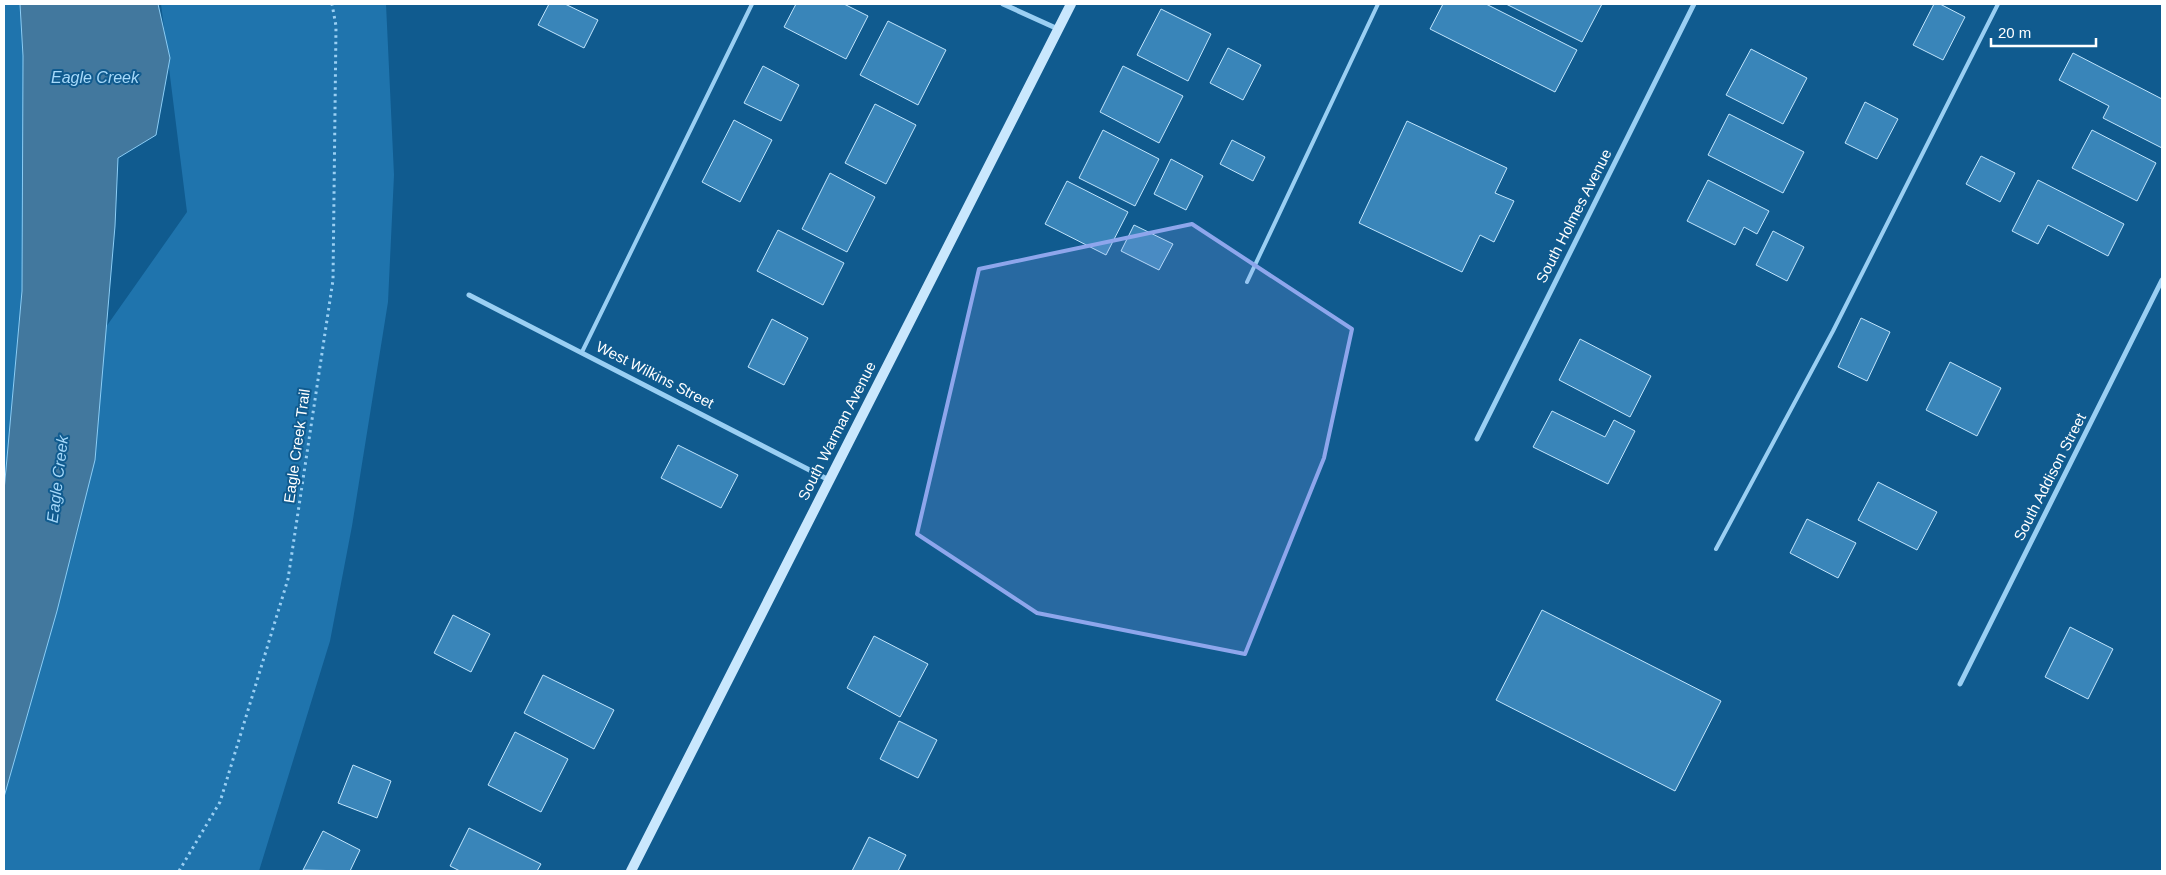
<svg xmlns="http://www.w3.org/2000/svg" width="2166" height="875" font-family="Helvetica,sans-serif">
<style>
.green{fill:#1f74ad}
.water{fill:#42789e;stroke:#8bcdf6}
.building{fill:#3985b9;stroke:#c1e5fd}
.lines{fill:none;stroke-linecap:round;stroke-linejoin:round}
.path{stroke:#9acff3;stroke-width:3;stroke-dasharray:2.5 4;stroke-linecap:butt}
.service{stroke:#9acff3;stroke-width:4}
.minor{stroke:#9acff3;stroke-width:5}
.secondary{stroke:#c9e7fd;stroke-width:10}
.marked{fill:#8ea6ec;fill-opacity:0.2;stroke:#8ea6ec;stroke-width:4;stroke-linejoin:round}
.labels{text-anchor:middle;stroke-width:4;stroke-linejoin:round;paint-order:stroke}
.street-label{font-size:15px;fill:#fff;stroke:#105b8f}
.water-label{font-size:16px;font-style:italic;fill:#a6d9fa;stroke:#105b8f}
</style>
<rect width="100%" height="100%" fill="#105b8f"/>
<g class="green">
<path d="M4 4H20L23 56 22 291 4 491Z"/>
<path d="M161 4H386L394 175 388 302 352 526 330 641 259 871H4V796L65 580 106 327 187 212Z"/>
</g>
<path class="water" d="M20 4H158L170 58 156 135 118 158 115 226 95 460 57 611 4 797V491L22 291 23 56Z"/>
<g class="building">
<path d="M549 4H565L598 20 584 48 538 25Z"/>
<path d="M796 4H844L868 16 846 59 784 27Z"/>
<path d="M1443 4H1486L1577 50 1555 92 1430 29Z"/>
<path d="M1506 4H1602L1582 42Z"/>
<path d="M1934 4H1940L1965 17 1943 60 1913 45Z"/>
<path d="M1161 9 1211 34 1188 81 1137 55Z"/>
<path d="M888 21 946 50 918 105 860 75Z"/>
<path d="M1228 48 1261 65 1243 100 1210 83Z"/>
<path d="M1751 49 1807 78 1783 124 1726 95Z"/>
<path d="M2073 53 2162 99V148L2103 118 2109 106 2059 80Z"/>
<path d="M763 66 799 85 781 121 744 103Z"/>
<path d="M1123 66 1183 96 1159 143 1100 112Z"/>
<path d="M1865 102 1898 119 1877 159 1845 143Z"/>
<path d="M875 104 916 125 886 184 845 163Z"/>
<path d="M1729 114 1804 152 1783 193 1708 155Z"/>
<path d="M734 120 772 140 740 202 702 182Z"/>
<path d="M1407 121 1507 168 1495 193 1514 201 1494 242 1480 235 1462 272 1359 223Z"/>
<path d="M1103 130 1159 159 1135 206 1079 178Z"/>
<path d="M2092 130 2156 163 2137 201 2072 168Z"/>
<path d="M1232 140 1265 157 1253 181 1220 164Z"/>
<path d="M1981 156 2015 173 2000 202 1966 184Z"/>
<path d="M1171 159 1203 176 1186 210 1154 194Z"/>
<path d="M830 173 875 197 847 252 802 229Z"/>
<path d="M1708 180 1769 211 1757 234 1744 227 1735 245 1687 221Z"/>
<path d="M2038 180 2124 224 2108 256 2048 225 2038 244 2012 231Z"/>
<path d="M1067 181 1128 212 1106 255 1045 224Z"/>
<path d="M1134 225 1173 244 1159 270 1121 251Z"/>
<path d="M778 230 844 263 823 305 757 271Z"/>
<path d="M1773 231 1804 247 1787 281 1756 265Z"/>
<path d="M1861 318 1890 332 1867 381 1838 367Z"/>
<path d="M772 319 808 338 784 385 748 367Z"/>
<path d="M1580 339 1651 376 1630 417 1559 380Z"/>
<path d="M1950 362 2001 388 1977 436 1926 410Z"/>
<path d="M1552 411 1605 437 1614 420 1635 431 1608 484 1533 447Z"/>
<path d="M678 445 738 475 721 508 661 478Z"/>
<path d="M1878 482 1937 512 1917 550 1858 520Z"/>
<path d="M1807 519 1856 543 1838 578 1790 553Z"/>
<path d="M1542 610 1721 701 1675 791 1496 700Z"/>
<path d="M453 615 490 634 471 672 434 653Z"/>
<path d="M2070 627 2113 649 2088 699 2045 677Z"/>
<path d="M874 636 928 664 900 717 847 688Z"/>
<path d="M543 675 614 710 594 749 524 713Z"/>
<path d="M899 721 937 740 918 778 880 759Z"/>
<path d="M515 732 568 759 541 812 488 785Z"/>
<path d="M353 765 391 781 377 818 338 803Z"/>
<path d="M469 828 541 864 537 871H460L450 866Z"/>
<path d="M323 831 360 850 350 871 303 870Z"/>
<path d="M869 837 906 855 898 871H852Z"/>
</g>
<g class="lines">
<path class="path" d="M179 871 220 802 288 579 333 280 336 26 332 4"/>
<g class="service">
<path d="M1247 282 1378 4"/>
<path d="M582 352 752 4"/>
<path d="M1716 549 1833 331 1998 4"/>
</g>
<g class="minor">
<path d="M1003 4 1058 29"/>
<path d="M469 295 829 480"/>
<path d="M1477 439 1694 4"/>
<path d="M1960 684 2162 280"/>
</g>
<path class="secondary" d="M631 871 1071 4"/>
</g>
<path class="marked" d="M1192 224 1352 329 1324 458 1245 654 1037 613 917 534 979 269Z"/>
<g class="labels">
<g class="street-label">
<text transform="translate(1574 216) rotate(-63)" y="5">South Holmes Avenue</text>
<text transform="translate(655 375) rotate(27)" y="5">West Wilkins Street</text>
<text transform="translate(837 431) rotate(-63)" y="5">South Warman Avenue</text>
<text transform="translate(297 446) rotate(-82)" y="5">Eagle Creek Trail</text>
<text transform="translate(2050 477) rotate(-63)" y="5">South Addison Street</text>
</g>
<g class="water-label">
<text x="95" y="83">Eagle Creek</text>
<text transform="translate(57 479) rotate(-83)" y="6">Eagle Creek</text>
</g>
</g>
<rect width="2166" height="875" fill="none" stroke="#ffffff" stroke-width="10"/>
<path d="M1991 38v8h105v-8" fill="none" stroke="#ffffff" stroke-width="2.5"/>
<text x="1998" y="38" font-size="15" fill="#ffffff" stroke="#105b8f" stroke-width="4" paint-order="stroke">20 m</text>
</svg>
